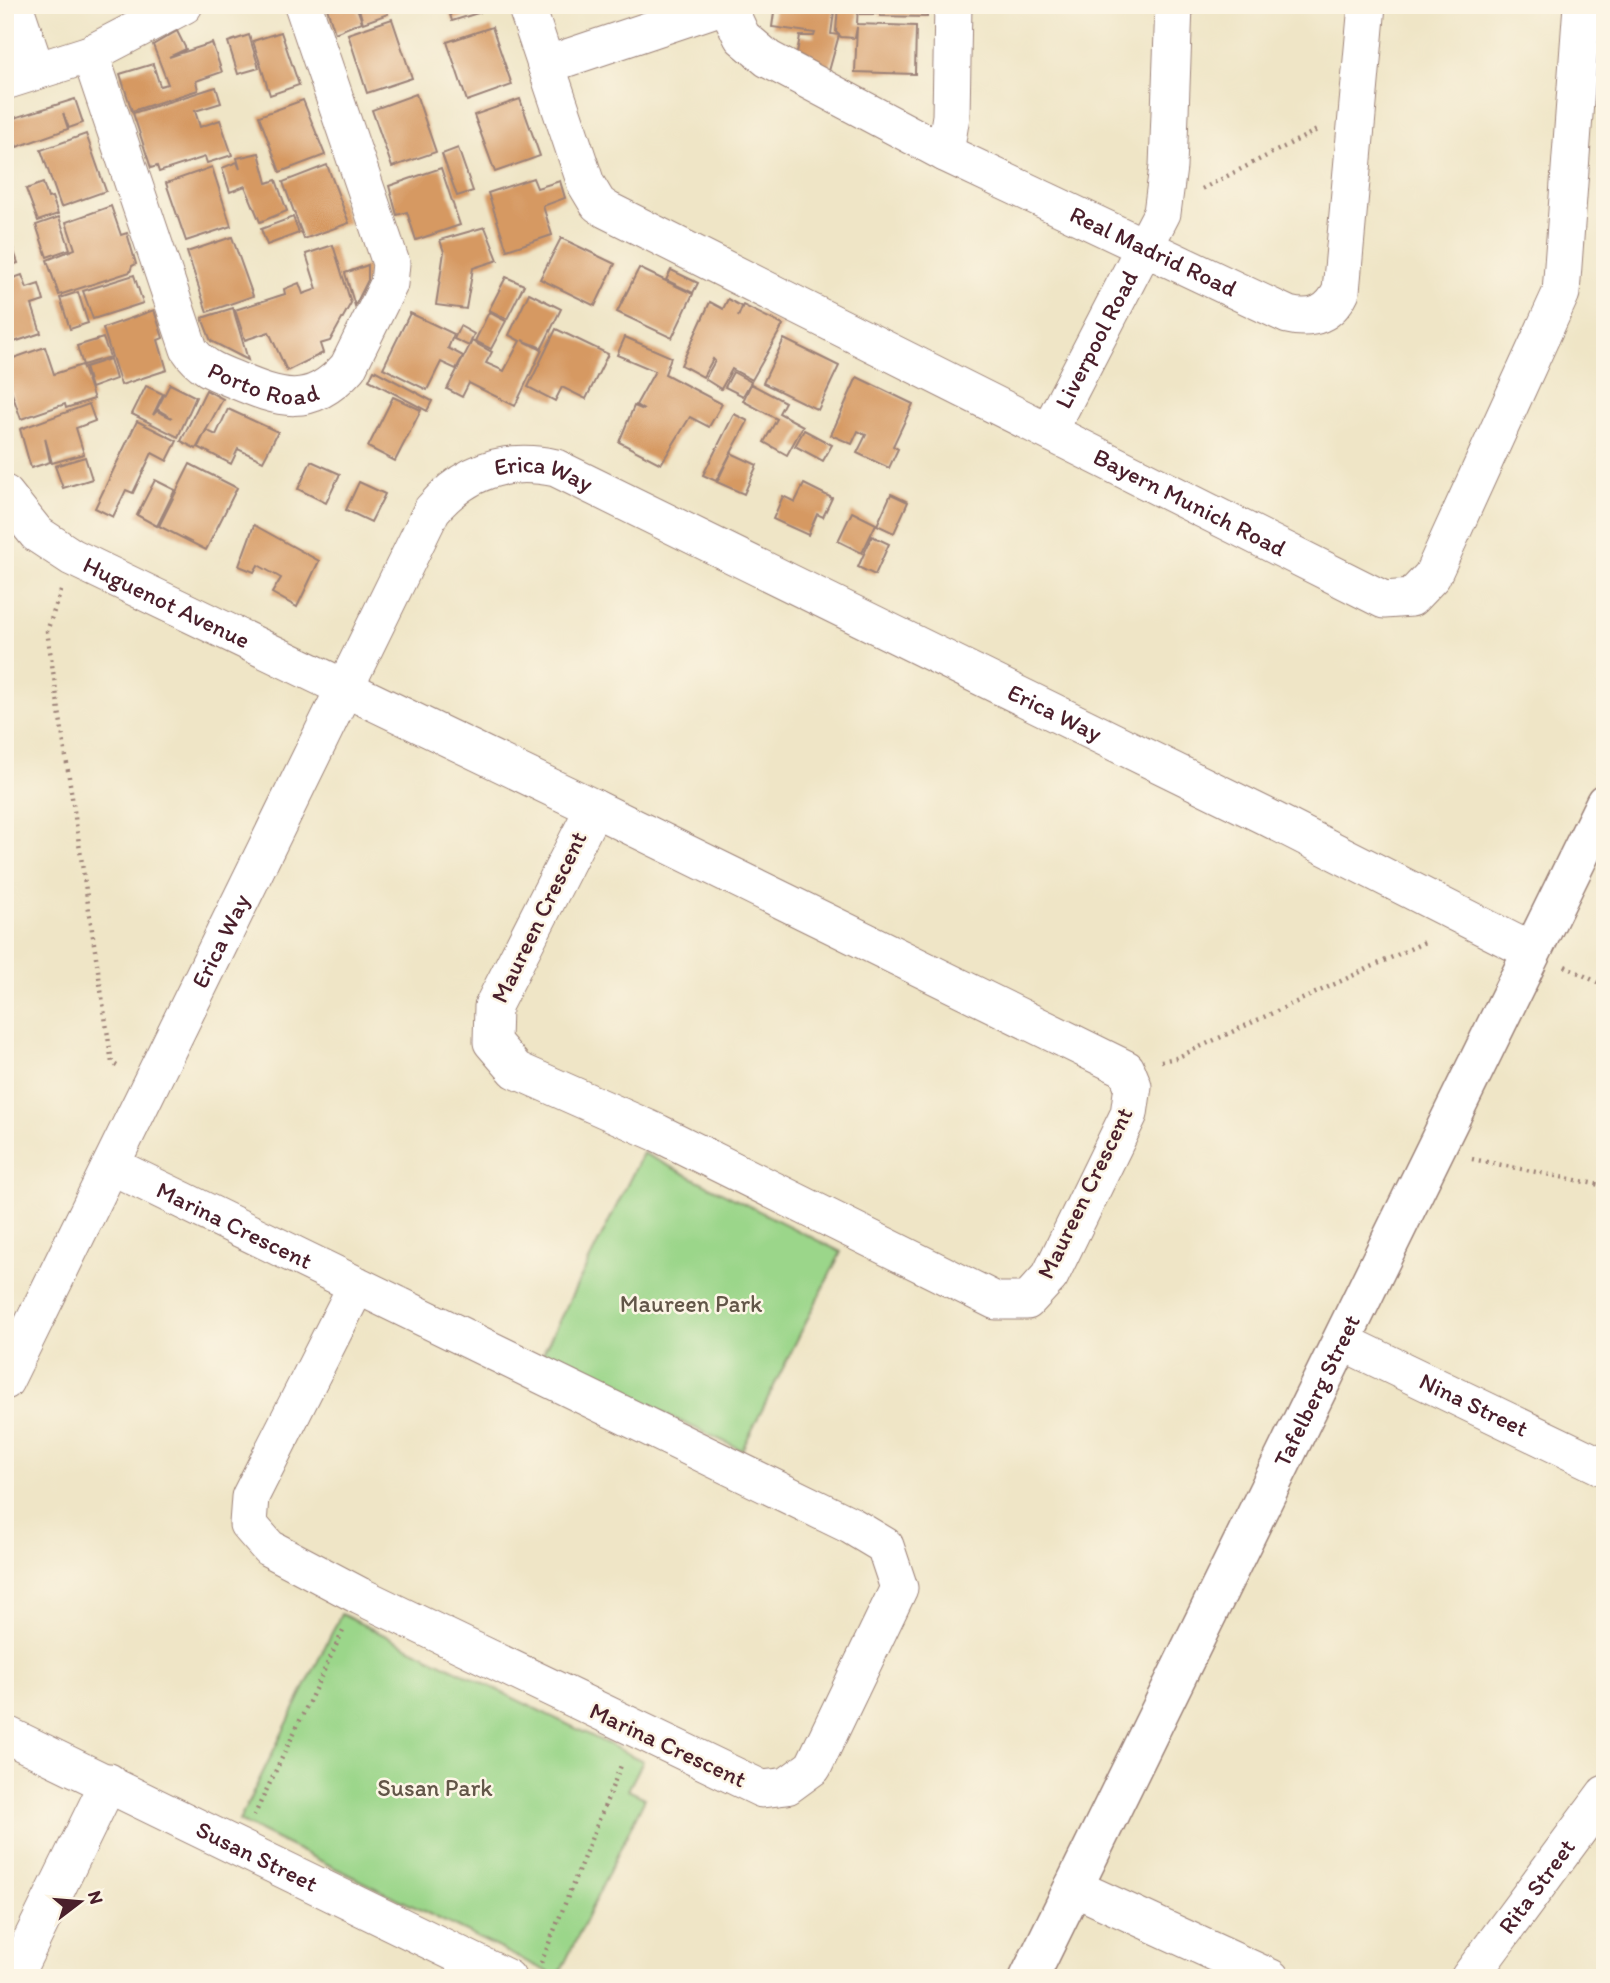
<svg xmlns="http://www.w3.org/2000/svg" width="1610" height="1983" font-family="Itim,sans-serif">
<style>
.green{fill:#9bd68a;stroke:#727a5a;stroke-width:2}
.building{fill:#d69962}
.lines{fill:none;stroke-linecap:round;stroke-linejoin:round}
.minor-casing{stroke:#9c8278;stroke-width:39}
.tertiary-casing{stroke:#9c8278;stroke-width:41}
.path{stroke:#9c8278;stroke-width:4.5;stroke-dasharray:2 5;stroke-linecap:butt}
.minor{stroke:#fff;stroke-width:37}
.tertiary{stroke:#fff;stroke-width:38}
.labels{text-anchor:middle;stroke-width:5;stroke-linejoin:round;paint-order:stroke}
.street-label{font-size:24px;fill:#4a1f2b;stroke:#fcf5e5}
.park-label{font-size:24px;fill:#625648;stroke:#fcf5e5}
</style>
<rect width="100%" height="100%" fill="#fcf5e5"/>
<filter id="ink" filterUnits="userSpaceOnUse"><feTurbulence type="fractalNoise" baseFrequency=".0143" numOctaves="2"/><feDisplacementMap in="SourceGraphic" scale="14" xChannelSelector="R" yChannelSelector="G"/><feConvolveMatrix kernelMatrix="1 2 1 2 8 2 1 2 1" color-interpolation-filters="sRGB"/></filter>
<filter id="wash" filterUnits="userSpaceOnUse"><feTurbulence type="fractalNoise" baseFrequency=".00686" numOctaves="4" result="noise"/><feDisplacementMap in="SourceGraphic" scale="28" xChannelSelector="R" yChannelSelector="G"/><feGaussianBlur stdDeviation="1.57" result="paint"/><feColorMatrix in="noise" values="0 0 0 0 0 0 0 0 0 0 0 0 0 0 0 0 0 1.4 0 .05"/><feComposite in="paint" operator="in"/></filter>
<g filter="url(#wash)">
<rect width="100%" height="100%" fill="#efe5c6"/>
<g class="green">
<path d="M643 1153 841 1252 742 1450 541 1357Z"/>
<path d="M341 1614 643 1761 628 1790 645 1798 558 1977 239 1821Z"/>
</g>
<g id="blocks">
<g class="building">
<path d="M326 5H356L362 22 335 33Z"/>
<path d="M358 5H385L388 14 363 23Z"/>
<path d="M447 5H479L481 12 452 21Z"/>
<path d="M775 5H835L831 34 839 35 829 71 797 53 800 36H814L815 33 772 27Z"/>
<path d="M838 5H858L857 24 916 26 915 74 855 72 857 27 855 38 841 37 836 32Z"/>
<path d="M860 5H878L877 14H860Z"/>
<path d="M880 5H927V17L880 16Z"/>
<path d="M392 19 412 78 367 93 348 34Z"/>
<path d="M492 27 512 85 467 101 447 42Z"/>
<path d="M177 31 186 49 169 57 212 43 222 72 196 81 198 90 132 111 120 74 153 64 160 86 168 84 153 45Z"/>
<path d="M281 32 299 85 270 95 253 41Z"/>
<path d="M249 35 259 68 238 74 228 42Z"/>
<path d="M216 87 221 103 195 111 200 127 220 120 232 155 207 163 205 157 159 172 157 166 151 168 133 113Z"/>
<path d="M416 94 436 152 392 167 372 110Z"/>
<path d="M75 99 83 123 69 128 63 113 68 129 17 147 8 120Z"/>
<path d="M520 99 540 156 495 172 474 115Z"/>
<path d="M303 100 325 155 280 172 259 116Z"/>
<path d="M86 134 106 191 61 207 41 150Z"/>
<path d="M458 148 473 191 457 196 442 154Z"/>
<path d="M259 153 267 183 276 180 287 211 260 222 245 186 230 192 222 168 237 162 240 169 237 158Z"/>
<path d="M327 165 349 223 304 239 283 182Z"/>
<path d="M212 167 231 226 186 241 166 183Z"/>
<path d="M441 168 460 225 416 240 407 212 397 215 389 186Z"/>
<path d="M533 178 537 188 560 181 565 198 543 206 552 235 507 250 488 193Z"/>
<path d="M43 183 48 198 52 197 58 214 38 221 26 189Z"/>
<path d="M111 206 121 235 127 233 136 264 132 266 130 272 59 295 47 260 75 249 66 222Z"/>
<path d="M59 217 70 249 47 257 36 225Z"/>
<path d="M293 217 299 233 267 245 261 229Z"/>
<path d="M485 227 498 260 473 268 466 309 436 305 444 252 440 240Z"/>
<path d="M6 228 18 263 5 267V229Z"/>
<path d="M232 237 253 296 207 312 187 252Z"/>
<path d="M561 238 615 264 595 306 540 279Z"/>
<path d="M333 245 351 303 330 341 320 344 323 353 287 371 269 332 245 340 235 310 285 294 284 289 299 283 303 294 317 289 306 254Z"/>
<path d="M368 265V280L355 306 345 273Z"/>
<path d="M639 268 693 294 672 338 617 312Z"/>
<path d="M671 270 698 283 693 293 666 280Z"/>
<path d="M22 275 27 288 39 284 44 301 32 305 41 333 5 345V281Z"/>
<path d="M134 275 143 303 93 319 83 291Z"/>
<path d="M506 277 524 285 507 319 489 310Z"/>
<path d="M78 292 88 323 70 329 60 298Z"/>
<path d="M529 293 561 309 542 348 522 340 542 350 515 406 469 383 462 397 447 389 472 341 492 352 486 363 504 371 520 341 509 335Z"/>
<path d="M728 299 742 307 738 317 743 305 783 325 752 380 732 369 721 389 705 379 715 361 713 359 703 377 681 365 710 302 723 309Z"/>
<path d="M233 308 248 360 211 341 202 318Z"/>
<path d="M154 310 163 338 158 340 167 370 121 385 103 328Z"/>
<path d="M489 312 506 321 491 349 475 341Z"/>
<path d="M410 313 454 334 448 348 463 356 456 369 441 362 427 390 383 368Z"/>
<path d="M460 326 474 334 469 346 454 339Z"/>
<path d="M556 329 608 354 586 399 562 387 555 401 528 387Z"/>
<path d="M625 337 671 357 665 374 722 404 709 427 690 417 661 464 619 442 634 406 644 410 636 405 655 371 617 355Z"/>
<path d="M103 338 110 357 83 365 77 346Z"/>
<path d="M784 339 839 366 818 410 763 383Z"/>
<path d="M45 347 54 374 82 365 94 399 66 408 65 404 21 419 5 374V361Z"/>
<path d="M110 359 116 379 91 388 85 367Z"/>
<path d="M374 370 432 401 427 411 369 380Z"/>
<path d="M733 372 751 382 743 396 725 387Z"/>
<path d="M857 377 913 404 893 446 898 449 889 468 857 453 866 435 858 431 852 444 831 435Z"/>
<path d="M170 384 196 397 178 437 132 414 146 386 163 394 153 415 157 411 172 418 157 409Z"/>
<path d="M751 384 785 402 779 413 803 426 787 455 764 442 777 419 743 401Z"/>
<path d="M206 390 223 399 196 449 181 441Z"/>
<path d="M393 397 421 410 395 461 368 447Z"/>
<path d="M89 404 95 421 76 428 84 454 52 463 45 438 50 462 31 468 20 429Z"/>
<path d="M228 409 278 432 263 461 238 449 231 464 198 447 206 430 216 435Z"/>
<path d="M734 414 748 421 716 481 703 475Z"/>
<path d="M137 421 177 441 167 461 152 453 133 493 126 490 113 517 95 508Z"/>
<path d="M804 430 832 445 823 461 795 446Z"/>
<path d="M731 453 757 465 744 494 717 482Z"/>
<path d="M85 457 92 479 63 488 55 466Z"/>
<path d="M311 461 340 474 326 503 298 489Z"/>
<path d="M190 464 237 488 206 550 159 526Z"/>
<path d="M155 480 175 490 157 526 137 515Z"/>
<path d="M359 482 385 494 371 522 346 510Z"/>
<path d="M804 484 832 498 823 517 817 514 808 535 773 519 783 496 795 502Z"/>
<path d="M891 494 908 502 894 533 877 525Z"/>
<path d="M852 512 876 524 862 553 838 541Z"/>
<path d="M254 525 319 561 297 607 272 593 281 578 258 565 254 572 239 566Z"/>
<path d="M872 536 889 544 875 575 858 567Z"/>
</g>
</g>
</g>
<g filter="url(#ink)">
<use href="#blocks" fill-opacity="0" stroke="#9c8278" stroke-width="2"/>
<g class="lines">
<g class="minor-casing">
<g id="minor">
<path d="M14 5 36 70"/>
<path id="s1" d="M526 5 586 184 598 204 607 210 1384 600 1411 598 1432 576 1561 293 1582 5"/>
<path id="s2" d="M727 5 742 37 768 59 945 153 1288 315C1313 321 1330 314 1341 291L1367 5"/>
<path id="s3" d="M90 54 189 349C200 366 215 372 233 379 280 399 310 410 348 367L389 284 391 263 303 5"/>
<path d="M546 65 725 5"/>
<path d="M5 81 90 54 184 5"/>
<path d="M945 153 951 116 953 5"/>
<path id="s4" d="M1049 431 1162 213 1168 167 1174 5"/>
<path id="s5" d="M5 494 37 534 72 557 594 808"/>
<path d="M594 808 1126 1069 1133 1086 1129 1114 1050 1276 1027 1301H996L658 1133 516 1070 492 1042 493 1006Z"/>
<path id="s6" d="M112 1166 850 1525 885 1546 899 1588 813 1767 787 1786 762 1789 360 1596 269 1548 248 1524 250 1497 357 1285"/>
<path id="s7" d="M1343 1342 1605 1468"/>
<path id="s8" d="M5 1381 432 510C465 471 506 457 556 468L1265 816 1531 951"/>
<path id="s9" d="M5 1734 507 1978"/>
<path d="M1073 1887 1271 1978"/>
<path d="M13 1978 109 1782"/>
<path id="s10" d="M1469 1978 1605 1794"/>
</g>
</g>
<g class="tertiary-casing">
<g id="tertiary">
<path id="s11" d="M1029 1978 1605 803"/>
</g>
</g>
<g class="path">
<path d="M1202 189 1319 129"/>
<path d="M61 591 47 631 112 1063 117 1066"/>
<path d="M1565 966 1605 986"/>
<path d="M1161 1061 1176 1058 1427 941"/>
<path d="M1472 1159 1605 1186"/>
<path d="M254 1816 344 1629"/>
<path d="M541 1963 622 1763"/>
</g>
<use href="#minor" class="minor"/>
<use href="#tertiary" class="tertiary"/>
</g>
</g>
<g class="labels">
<g class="street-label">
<text dy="8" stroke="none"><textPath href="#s2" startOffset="500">Real Madrid Road</textPath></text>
<text dy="8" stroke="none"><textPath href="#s4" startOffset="103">Liverpool Road</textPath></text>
<text dy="8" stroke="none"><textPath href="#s3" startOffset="397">Porto Road</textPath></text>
<text dy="8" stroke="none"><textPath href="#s8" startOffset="1097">Erica Way</textPath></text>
<text dy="8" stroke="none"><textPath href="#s1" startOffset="875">Bayern Munich Road</textPath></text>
<text dy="8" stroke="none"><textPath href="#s5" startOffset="198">Huguenot Avenue</textPath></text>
<text dy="8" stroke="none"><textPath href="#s8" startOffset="1664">Erica Way</textPath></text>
<text transform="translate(539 917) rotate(-64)" y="8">Maureen Crescent</text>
<text dy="8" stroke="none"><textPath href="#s8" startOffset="490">Erica Way</textPath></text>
<text transform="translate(1085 1193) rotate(-64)" y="8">Maureen Crescent</text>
<text dy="8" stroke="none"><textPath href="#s6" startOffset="136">Marina Crescent</textPath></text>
<text dy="8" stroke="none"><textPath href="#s11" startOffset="654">Tafelberg Street</textPath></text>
<text dy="8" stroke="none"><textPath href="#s7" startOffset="145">Nina Street</textPath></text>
<text transform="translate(668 1745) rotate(25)" y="8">Marina Crescent</text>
<text dy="8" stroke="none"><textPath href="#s9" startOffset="280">Susan Street</textPath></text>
<text dy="8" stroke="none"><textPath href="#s10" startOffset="114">Rita Street</textPath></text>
</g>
<g class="park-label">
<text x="691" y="1312">Maureen Park</text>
<text x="435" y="1796">Susan Park</text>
</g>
</g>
<rect width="1610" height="1983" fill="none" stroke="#fcf5e5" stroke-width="28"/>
<g transform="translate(80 1902) rotate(74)" stroke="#fcf5e5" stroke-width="5" paint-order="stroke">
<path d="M0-5L12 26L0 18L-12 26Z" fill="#4a1f2b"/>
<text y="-10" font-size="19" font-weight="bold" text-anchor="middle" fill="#4a1f2b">N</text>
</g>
</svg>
